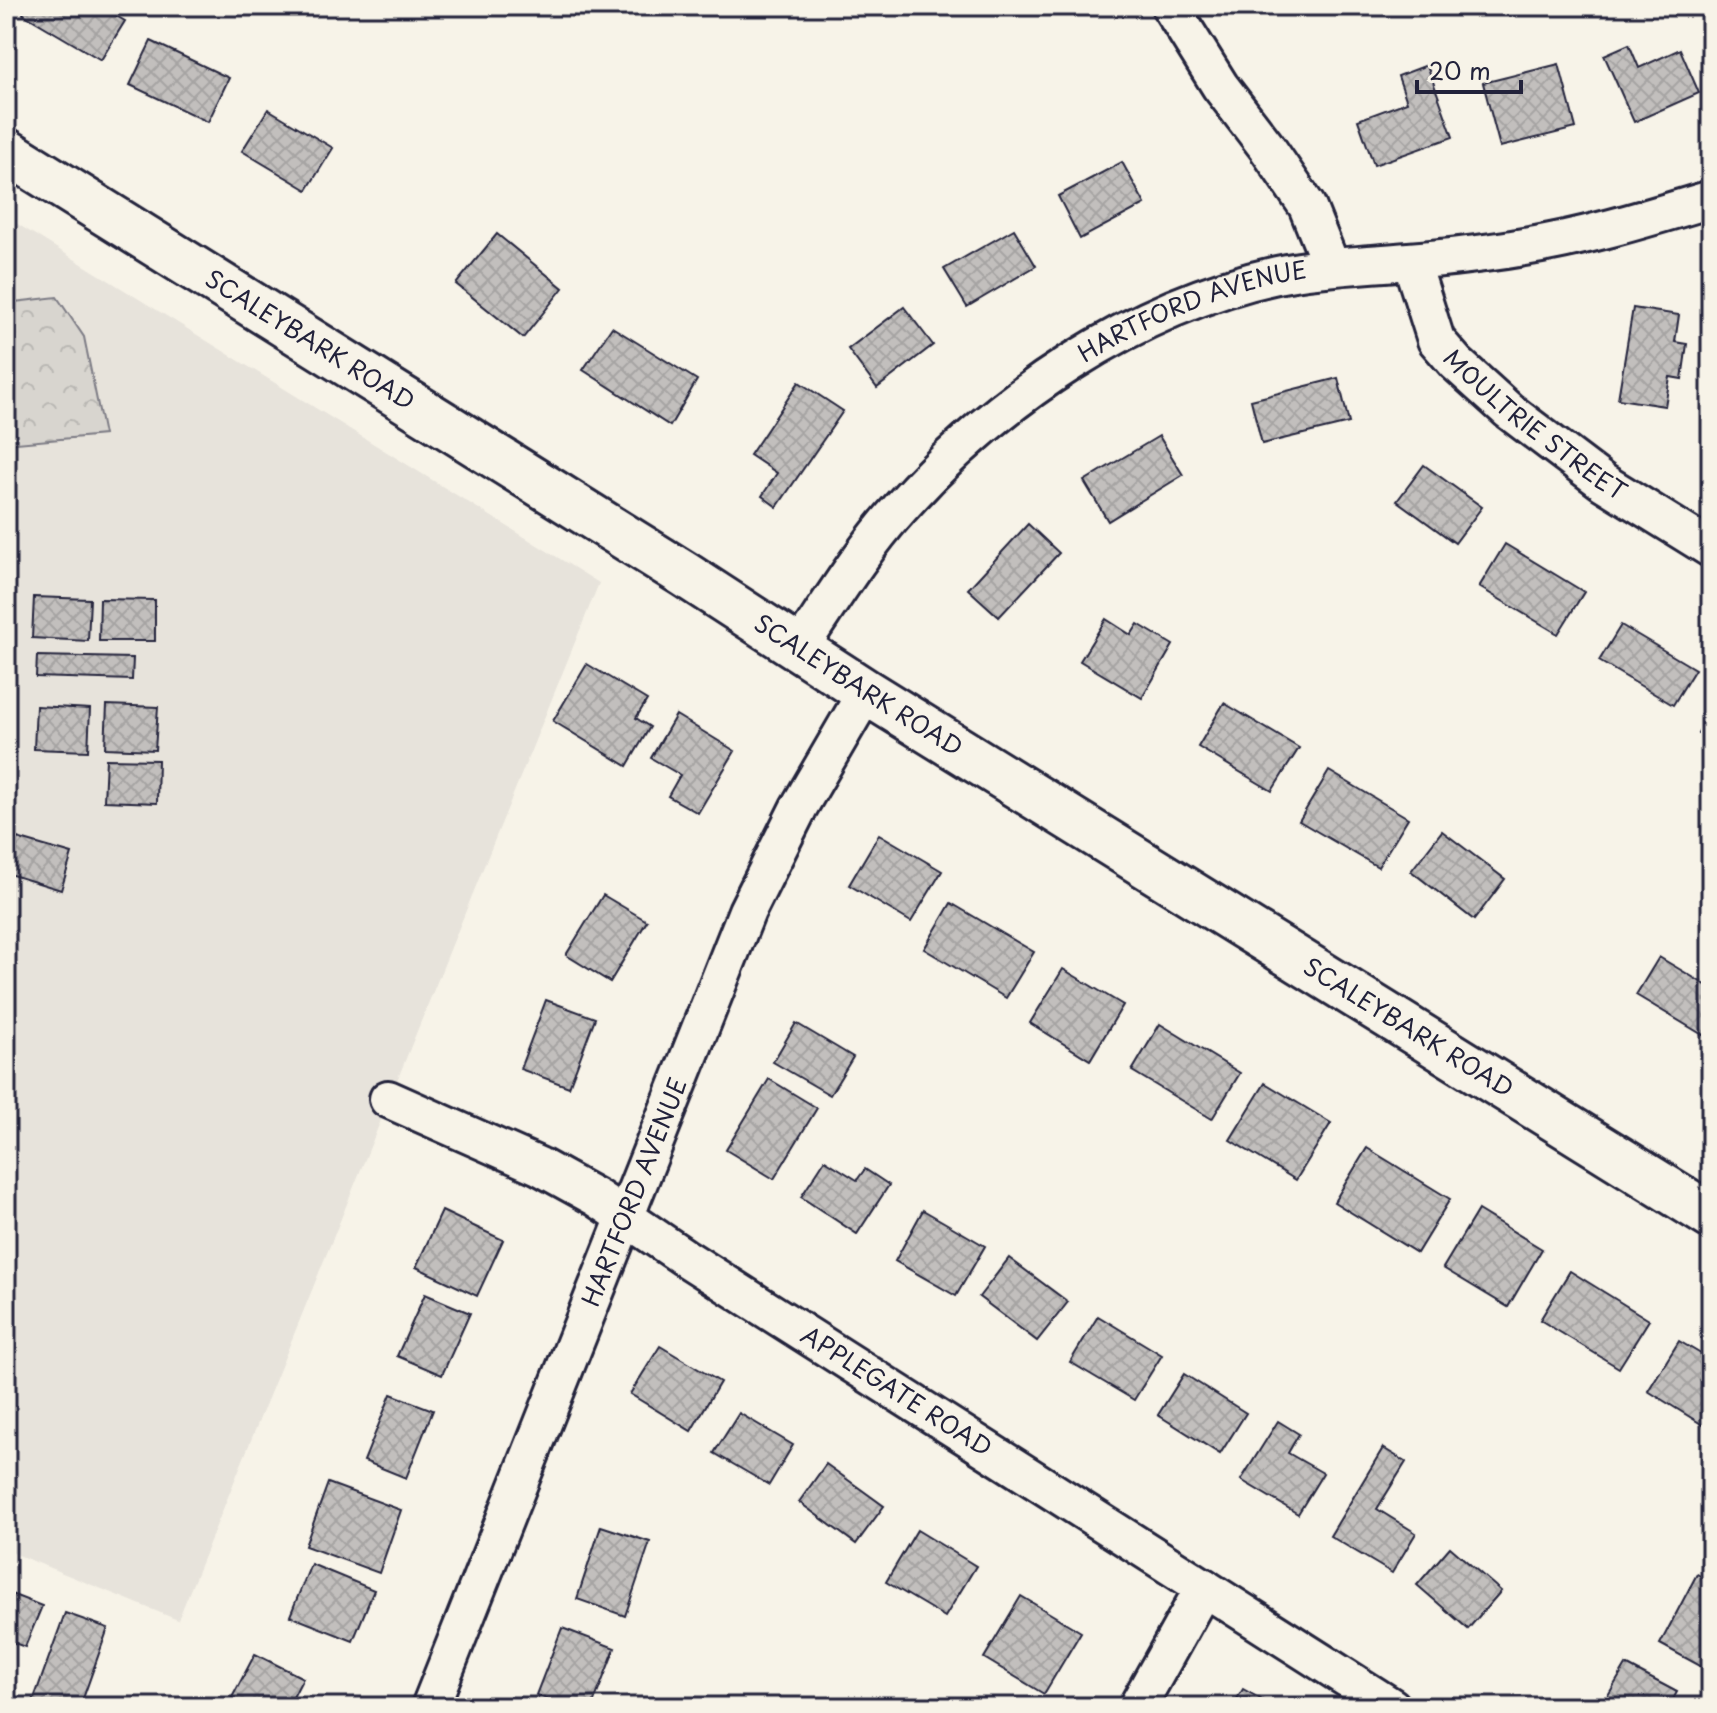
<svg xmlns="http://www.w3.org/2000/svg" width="1717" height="1713" font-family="'Playpen Sans',sans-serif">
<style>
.built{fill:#e7e3db}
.forest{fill:url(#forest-crowns);stroke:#7d7c85;stroke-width:2}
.building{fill:url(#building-cross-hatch);stroke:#22223b;stroke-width:2}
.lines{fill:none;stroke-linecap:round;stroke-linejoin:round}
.street-casing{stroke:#22223b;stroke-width:42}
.secondary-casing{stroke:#22223b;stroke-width:50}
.street{stroke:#f7f3e8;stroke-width:36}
.secondary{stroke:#f7f3e8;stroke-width:44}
.labels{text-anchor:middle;stroke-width:6;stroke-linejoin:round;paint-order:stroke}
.street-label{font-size:24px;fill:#22223b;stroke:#f7f3e8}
</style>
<defs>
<pattern id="forest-crowns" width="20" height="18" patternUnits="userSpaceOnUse" patternTransform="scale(2)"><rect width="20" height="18" fill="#d8d5cf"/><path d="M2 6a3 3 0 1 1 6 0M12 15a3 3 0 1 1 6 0" fill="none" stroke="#b9b7b3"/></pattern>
<pattern id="building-cross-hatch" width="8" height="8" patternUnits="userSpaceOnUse" patternTransform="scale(2)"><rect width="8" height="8" fill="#c2bfbd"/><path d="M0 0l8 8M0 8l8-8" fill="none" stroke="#a6a4a3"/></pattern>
</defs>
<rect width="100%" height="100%" fill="#f7f3e8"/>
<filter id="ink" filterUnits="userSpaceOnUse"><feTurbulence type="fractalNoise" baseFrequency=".0125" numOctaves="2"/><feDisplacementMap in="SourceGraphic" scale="16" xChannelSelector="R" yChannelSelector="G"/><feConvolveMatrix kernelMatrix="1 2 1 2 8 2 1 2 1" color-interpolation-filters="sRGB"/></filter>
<g filter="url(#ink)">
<path class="built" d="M6 217 599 583 178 1620 6 1550Z"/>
<path class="forest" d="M57 297 84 337 104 435 6 444V303Z"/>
<g class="building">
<path d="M28 6H99L125 21 101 60 23 14Z"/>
<path d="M151 41 229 78 208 122 130 85Z"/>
<path d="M1629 44 1639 68 1680 49 1699 93 1634 122 1604 55Z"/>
<path d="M1559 64 1576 128 1500 147 1483 83Z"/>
<path d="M1427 65 1453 137 1374 165 1358 120 1407 102 1398 76Z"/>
<path d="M268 109 333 148 307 190 242 151Z"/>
<path d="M1122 162 1145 204 1080 239 1058 196Z"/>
<path d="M1014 229 1036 266 967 307 944 269Z"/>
<path d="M497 234 563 288 523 338 456 284Z"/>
<path d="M904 307 933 345 877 388 848 349Z"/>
<path d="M1633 308 1679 315 1675 342 1687 344 1682 379 1670 377 1665 406 1618 399Z"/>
<path d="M612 327 697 380 670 426 583 370Z"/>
<path d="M1338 378 1349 423 1262 444 1251 400Z"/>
<path d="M799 382 843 411 777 507 762 496 777 473 750 455Z"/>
<path d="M1159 436 1183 475 1108 521 1084 481Z"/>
<path d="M1424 465 1482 507 1455 543 1397 501Z"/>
<path d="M1028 524 1059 553 999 617 968 589Z"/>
<path d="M1505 544 1584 592 1558 634 1479 587Z"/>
<path d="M34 597 90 599 88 641 32 638Z"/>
<path d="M100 599 155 600V641H99Z"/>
<path d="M1106 619 1131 635 1138 624 1173 645 1142 698 1080 661Z"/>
<path d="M1621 625 1695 669 1673 705 1599 661Z"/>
<path d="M37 656 133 658 132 680 36 677Z"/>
<path d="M587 664 647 700 636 718 650 727 627 766 553 721Z"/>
<path d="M1224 703 1299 748 1272 791 1198 747Z"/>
<path d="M107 705 158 707 155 750 105 748Z"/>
<path d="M36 706 90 709 88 751 34 749Z"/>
<path d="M1711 711V741L1698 733Z"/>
<path d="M676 715 735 751 698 813 668 796 680 775 651 758Z"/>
<path d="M106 759 158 760 157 803 104 801Z"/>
<path d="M1329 771 1408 818 1378 867 1299 821Z"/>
<path d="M1442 831 1505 879 1474 920 1411 871Z"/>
<path d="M879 834 942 871 911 922 849 885Z"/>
<path d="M17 838 72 854 61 890 6 873Z"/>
<path d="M603 895 647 921 610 982 566 955Z"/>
<path d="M951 903 1034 952 1006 998 924 949Z"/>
<path d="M1659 957 1711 988V1029L1706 1037 1636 995Z"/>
<path d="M1063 969 1123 1005 1090 1060 1030 1023Z"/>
<path d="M546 1000 595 1018 569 1087 520 1069Z"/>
<path d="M796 1023 853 1057 830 1095 773 1062Z"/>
<path d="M1160 1024 1240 1073 1212 1119 1132 1071Z"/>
<path d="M769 1079 817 1108 774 1179 726 1150Z"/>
<path d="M1265 1083 1331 1123 1296 1180 1230 1140Z"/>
<path d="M1367 1148 1450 1199 1417 1253 1334 1202Z"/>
<path d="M825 1160 857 1180 865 1169 889 1185 857 1234 801 1197Z"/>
<path d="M923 1210 985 1246 956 1296 895 1261Z"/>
<path d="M1478 1210 1542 1249 1508 1307 1443 1268Z"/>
<path d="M442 1211 503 1240 477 1296 416 1267Z"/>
<path d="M1009 1258 1068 1302 1037 1341 979 1297Z"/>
<path d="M1570 1271 1649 1320 1619 1368 1540 1320Z"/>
<path d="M425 1294 470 1313 442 1375 397 1356Z"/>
<path d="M1098 1316 1162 1355 1134 1400 1070 1362Z"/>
<path d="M1679 1341 1711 1360V1430L1648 1391Z"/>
<path d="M660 1346 720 1382 691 1431 630 1394Z"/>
<path d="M1184 1374 1246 1413 1220 1454 1158 1415Z"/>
<path d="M391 1394 433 1410 406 1478 364 1461Z"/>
<path d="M739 1413 793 1445 769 1485 714 1453Z"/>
<path d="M1278 1421 1299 1434 1288 1453 1323 1473 1298 1514 1241 1480Z"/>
<path d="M1383 1448 1406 1462 1377 1509 1416 1533 1392 1573 1330 1536Z"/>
<path d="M826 1464 884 1506 856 1544 799 1502Z"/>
<path d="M328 1483 401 1510 379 1573 305 1546Z"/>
<path d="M601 1526 650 1542 625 1616 577 1599Z"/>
<path d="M917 1530 976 1566 945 1617 886 1582Z"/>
<path d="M1450 1547 1501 1591 1468 1629 1417 1585Z"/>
<path d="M311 1564 374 1590 353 1641 290 1616Z"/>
<path d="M1697 1574 1711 1582V1651L1702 1667 1660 1644Z"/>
<path d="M6 1592 42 1606 25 1647 6 1640Z"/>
<path d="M1021 1596 1081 1632 1044 1694 984 1658Z"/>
<path d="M65 1613 108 1628 80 1707H31Z"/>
<path d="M562 1628 615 1648 592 1707H568L536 1695Z"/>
<path d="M255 1654 303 1678 288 1707H227Z"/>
<path d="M1626 1665 1677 1692 1669 1707H1601Z"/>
<path d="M1243 1689 1275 1707H1232Z"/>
</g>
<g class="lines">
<g class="street-casing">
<g id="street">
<path d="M1170 6 1220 86 1266 146 1307 206 1331 266"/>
<path id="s1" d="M1411 261 1436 340 1456 363 1509 411 1603 482 1711 549"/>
<path id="s2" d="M799 649C831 601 862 550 901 507 998 398 1133 307 1277 275 1321 266 1365 265 1409 261 1445 258 1482 254 1518 248 1583 238 1648 218 1711 199"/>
<path id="s3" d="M388 1099 539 1166 597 1198 684 1257 1392 1707"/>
<path id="s4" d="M430 1707 747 911 799 807 866 692"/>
<path d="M1137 1707 1204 1587"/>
</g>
</g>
<g class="secondary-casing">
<g id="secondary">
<path id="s5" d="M6 151 684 574 866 692 1711 1216"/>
</g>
</g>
<use href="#street" class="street"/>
<use href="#secondary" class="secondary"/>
</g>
</g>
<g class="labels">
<g class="street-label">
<text dy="8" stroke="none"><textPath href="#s2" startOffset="532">HARTFORD AVENUE</textPath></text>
<text dy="8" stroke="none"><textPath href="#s5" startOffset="358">SCALEYBARK ROAD</textPath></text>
<text dy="8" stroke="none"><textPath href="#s1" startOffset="214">MOULTRIE STREET</textPath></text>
<text dy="8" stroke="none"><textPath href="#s5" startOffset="1006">SCALEYBARK ROAD</textPath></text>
<text dy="8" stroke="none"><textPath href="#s5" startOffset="1654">SCALEYBARK ROAD</textPath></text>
<text dy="8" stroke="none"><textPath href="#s4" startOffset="554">HARTFORD AVENUE</textPath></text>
<text dy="8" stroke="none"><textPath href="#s3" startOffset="588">APPLEGATE ROAD</textPath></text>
</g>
</g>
<rect width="1717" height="1713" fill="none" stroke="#f7f3e8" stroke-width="32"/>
<rect x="16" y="16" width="1685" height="1681" fill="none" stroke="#22223b" stroke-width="3" filter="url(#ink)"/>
<path d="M1417 80v12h104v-12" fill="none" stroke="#22223b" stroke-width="4"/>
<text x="1429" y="80" font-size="24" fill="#22223b" stroke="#f7f3e8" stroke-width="6" paint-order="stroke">20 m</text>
</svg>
